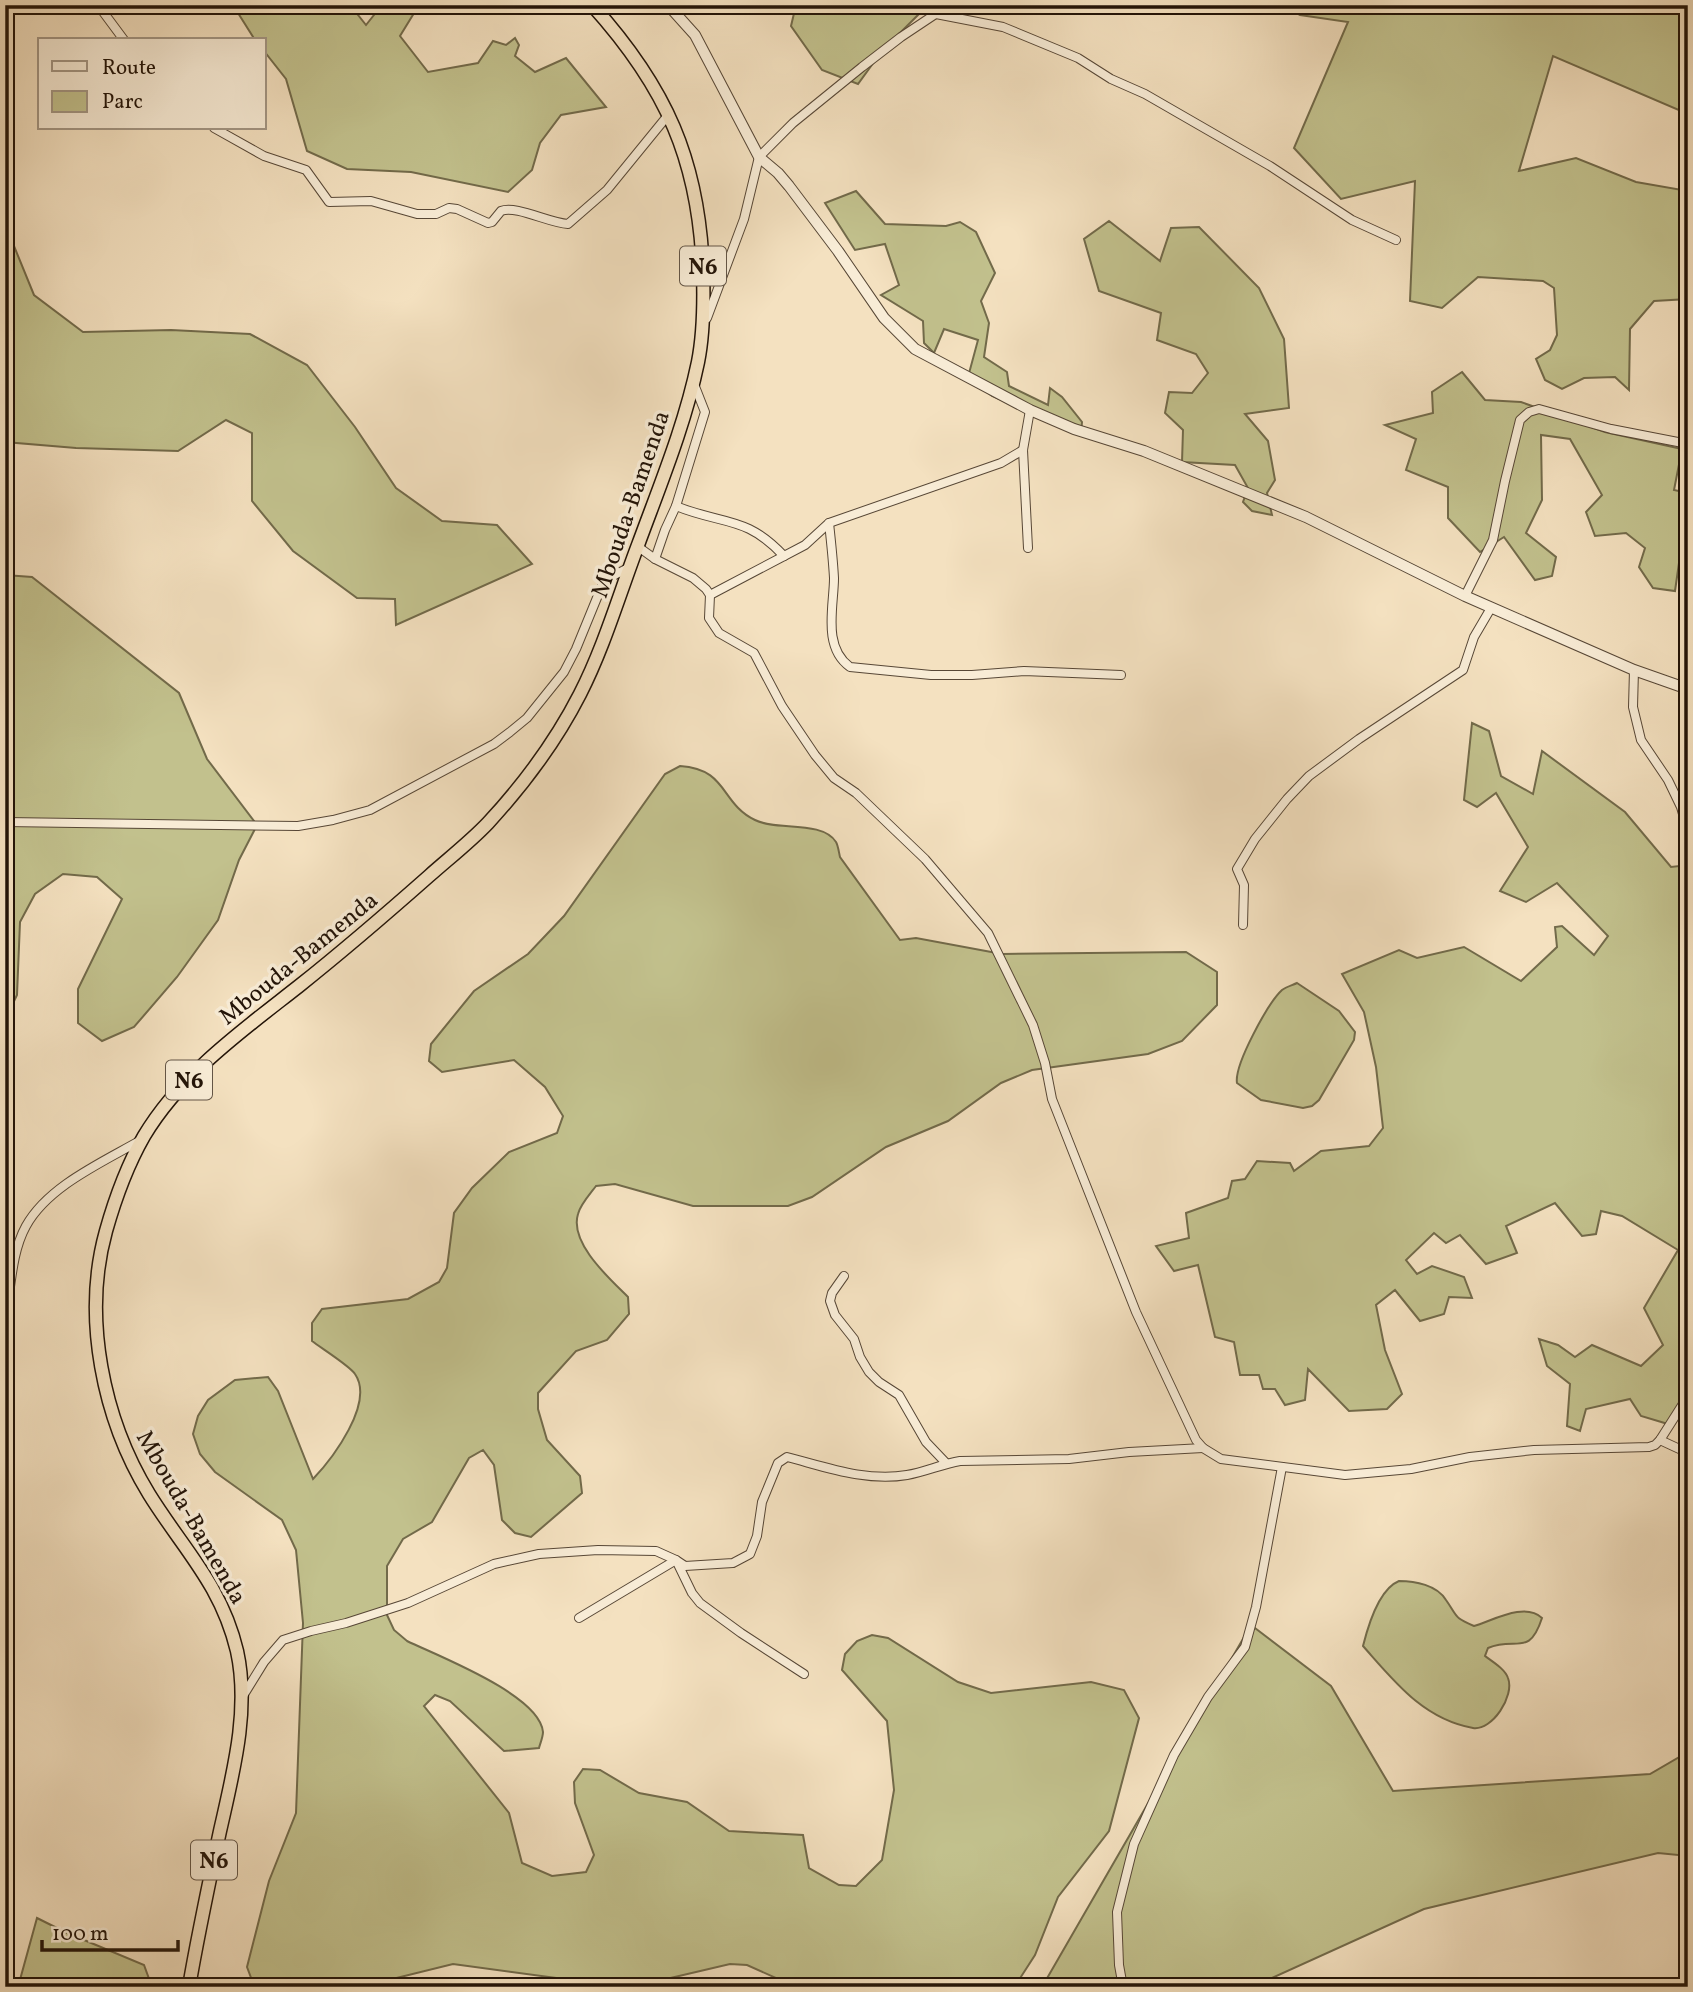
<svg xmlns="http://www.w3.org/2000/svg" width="1693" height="1992" font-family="Vollkorn,serif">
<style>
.green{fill:#c2c18d;stroke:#726a4a;stroke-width:2}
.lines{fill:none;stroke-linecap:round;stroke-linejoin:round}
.minor-casing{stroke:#574736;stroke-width:10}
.tertiary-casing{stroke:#574736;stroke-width:12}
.trunk-casing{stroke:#231408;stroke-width:15}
.minor{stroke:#f8ecd6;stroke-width:8}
.tertiary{stroke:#f8ecd6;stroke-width:10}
.trunk{stroke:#f4e1c0;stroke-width:12}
.labels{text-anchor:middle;stroke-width:7;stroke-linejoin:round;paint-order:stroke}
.shield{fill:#f8ecd6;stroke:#635546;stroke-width:2}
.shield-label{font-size:23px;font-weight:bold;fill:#231408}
.street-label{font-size:24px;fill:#231408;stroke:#f8ecd6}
</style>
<rect width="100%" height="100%" fill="#f4e1c0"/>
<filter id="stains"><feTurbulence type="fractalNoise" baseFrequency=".00286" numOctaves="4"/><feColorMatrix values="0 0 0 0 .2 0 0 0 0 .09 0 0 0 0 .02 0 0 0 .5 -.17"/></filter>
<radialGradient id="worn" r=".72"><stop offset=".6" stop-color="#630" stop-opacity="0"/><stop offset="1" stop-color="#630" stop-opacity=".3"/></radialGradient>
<g class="green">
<path d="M233 5H350L366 25 382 5H419L400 36 428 72 478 63 493 41 506 45 515 38 519 45 515 56 535 72 566 58 606 107 561 115 540 143 532 170 508 192 411 172 347 169 307 151 286 79 264 51V40H255Z"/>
<path d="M796 5H928L882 51 858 84 822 70 791 26Z"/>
<path d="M1283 5H1688V114L1553 56 1519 171 1576 158 1636 182 1688 191V299L1654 301 1630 329 1629 390 1615 377 1584 378 1562 389 1545 380 1536 359 1550 350 1557 335 1554 288 1543 281 1478 277 1442 308 1410 301 1415 181 1341 199 1294 148 1348 22 1300 15Z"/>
<path d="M856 191 885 224 946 226 960 222 976 232 995 273 981 301 989 323 984 357 1007 372 1009 386 1048 405 1050 388 1062 397 1082 422 1081 434 992 396 968 377 978 340 944 329 934 353 924 343 923 321 881 295 899 285 885 244 855 250 825 203Z"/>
<path d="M1109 221 1160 261 1171 228 1199 227 1259 288 1284 339 1289 408 1245 414 1268 441 1275 480 1267 493 1272 515 1252 511 1243 502 1248 488 1235 465 1182 462 1183 430 1165 413 1169 392 1192 393 1208 373 1196 354 1157 340 1161 313 1099 291 1084 239Z"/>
<path d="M5 224 34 295 83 332 171 330 250 334 307 365 355 427 396 488 442 521 497 525 532 564 396 625 395 599 357 598 293 551 252 501V433L226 420 178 451 76 448 5 442Z"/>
<path d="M1462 372 1485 400 1521 402 1605 432 1682 449 1674 490 1688 493V536L1683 535 1675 591 1653 588 1639 567 1645 548 1626 533 1595 536 1586 512 1602 495 1570 439 1541 435 1542 500 1526 533 1556 557 1552 576 1535 580 1504 537 1480 552 1448 518V487L1406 470 1416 439 1385 425 1433 413 1432 392Z"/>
<path d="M5 575 32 577 179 693 207 759 257 825 239 860 218 920 177 977 134 1027 102 1041 78 1023V989L122 899 97 877 63 874 35 894 20 922 17 995 5 1020Z"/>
<path d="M1472 723 1489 731 1501 776 1533 794 1542 751 1625 812 1671 867 1688 865V1395L1668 1424 1641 1416 1630 1399 1586 1409 1580 1431 1567 1426 1570 1384 1547 1366 1539 1339 1558 1345 1575 1357 1592 1345 1641 1366 1663 1345 1644 1308 1678 1250 1622 1216 1601 1211 1596 1234 1582 1236 1555 1203 1506 1226 1517 1253 1486 1264 1460 1235 1446 1243 1434 1233 1406 1260 1417 1274 1432 1266 1464 1277 1472 1298 1449 1297 1444 1314 1420 1321 1395 1290 1376 1305 1385 1350 1402 1394 1387 1409 1349 1411 1308 1369 1305 1400 1285 1405 1275 1389H1263L1259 1375H1240L1234 1342 1215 1337 1198 1265 1174 1271 1156 1246 1189 1238 1186 1213 1228 1198 1232 1181 1245 1179 1257 1161 1290 1163 1294 1171 1321 1151 1369 1146 1383 1128 1376 1067 1364 1012 1342 974 1399 950 1417 958 1464 947 1521 981 1557 947 1555 927 1562 926 1594 955 1608 936 1557 883 1526 902 1500 891 1528 847 1496 793 1477 807 1464 800Z"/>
<path d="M680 766C728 769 720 803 755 820 776 831 822 820 836 842 838 845 839 853 840 857L900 940 916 938 1002 954 1186 952 1217 972V1005L1182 1041 1148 1054 1032 1070 1001 1083 948 1121 886 1147 812 1197 788 1206H693L615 1184 596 1186C590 1194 580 1205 578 1214 569 1243 610 1279 628 1297L629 1314 607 1340 576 1351 538 1393V1409L547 1440 580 1476 582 1493 531 1537 515 1533 502 1520 494 1465 483 1450 469 1458 432 1522 403 1539 387 1566V1615L394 1630 407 1641C438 1656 540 1695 543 1732 543 1737 540 1744 539 1748L504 1751 450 1701 435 1695 424 1706 509 1813 522 1863 552 1876 586 1872 594 1855 575 1803 574 1782 583 1769 600 1770 639 1793 687 1802 729 1831 803 1835 809 1868 839 1885 856 1886 882 1860 894 1790 887 1721 842 1670 845 1654 857 1641 872 1635 888 1638 958 1682 991 1693 1091 1682 1124 1690 1139 1718 1109 1831 1058 1897 1035 1955 1017 1983 1002 1987 946 1984 937 1987H796L747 1965 730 1964 662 1980 601 1984 453 1964 360 1987H269L253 1983 247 1967 269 1881 296 1813 303 1623 296 1550 282 1520 215 1472 200 1454 193 1434 198 1416 208 1400 235 1380 268 1377 278 1391 313 1479C332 1459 375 1403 355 1374 350 1366 321 1348 312 1341V1323L322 1309 408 1299 439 1282 447 1268 454 1213 472 1188 509 1152 557 1133 563 1116 545 1087 514 1060 442 1072 429 1061 431 1044 474 991 528 954 564 916 665 774Z"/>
<path d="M1297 983 1339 1011 1355 1032 1354 1040 1319 1100 1312 1106 1303 1108 1261 1100 1237 1083C1234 1065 1268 1003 1282 990 1286 987 1293 985 1297 983Z"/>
<path d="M1399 1581C1415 1581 1437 1585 1446 1600 1458 1617 1453 1617 1474 1626 1494 1620 1525 1602 1542 1618 1529 1658 1516 1636 1488 1648L1485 1656C1493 1662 1505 1669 1508 1678 1515 1696 1492 1731 1473 1728 1423 1719 1394 1681 1363 1646 1368 1626 1379 1589 1399 1581Z"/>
<path d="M1251 1625 1331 1686 1393 1791 1650 1774 1688 1752V1856L1658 1853 1424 1909 1252 1987H1042Z"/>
<path d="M37 1918 65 1932 144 1965 152 1987H18Z"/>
</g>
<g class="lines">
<g class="minor-casing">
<g id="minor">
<path d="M98 5 124 40"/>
<path d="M936 14 1003 27 1078 58 1111 79 1145 94 1270 166 1352 220 1396 240"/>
<path d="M214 128 264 156 306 170 329 202 371 201 417 214H436L449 208 457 209 488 223 492 222 501 211C516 205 549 223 568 224L607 190 669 114"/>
<path d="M707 318 744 219 759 157 793 123 862 67 901 37 949 5"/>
<path d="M676 506C722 525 746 515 784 556"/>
<path d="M829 523C831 541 833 560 834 578 834 606 822 647 850 667L931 675H972L1024 671 1121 675"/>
<path d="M637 546 655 559 693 578 706 589 710 595 709 618 719 633 754 653 782 706 815 755 834 778 856 793 925 859 988 933 1033 1025 1045 1063 1052 1099 1136 1312 1196 1440 1203 1448 1221 1459 1345 1475 1411 1469 1470 1457 1534 1450 1649 1447 1655 1445 1660 1440 1688 1396"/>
<path d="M1028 548 1023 450 1030 410"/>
<path d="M655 559 665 530 676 506 705 412 694 384"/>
<path d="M710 595 805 545 829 523 1001 463 1023 450"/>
<path d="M1465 596 1493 540 1505 481 1520 420 1529 412 1539 409 1611 429 1688 444"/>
<path d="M1634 670 1633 707 1641 740 1668 780 1681 807 1688 831"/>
<path d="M5 822 298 826 333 820 370 810 494 744 510 732 527 718 564 672 576 649 601 588 607 579 630 567"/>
<path d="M1243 925 1244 885 1237 869 1255 839 1287 799 1309 776 1359 739 1463 670 1474 637 1491 608"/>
<path d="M844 1276 832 1293 830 1301 835 1315 854 1339 860 1357 869 1372 879 1382 899 1395 926 1442 946 1463"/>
<path d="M5 1320C11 1290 11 1253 26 1226 48 1186 103 1162 141 1140"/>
<path d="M1660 1440 1688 1453"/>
<path d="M579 1618 676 1560 685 1566 733 1563 750 1554 757 1536 762 1502 778 1463 787 1457C826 1467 866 1482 907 1475 925 1472 942 1464 960 1461L1069 1459 1129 1452 1203 1448"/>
<path d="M243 1696 264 1662 283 1640 311 1631 346 1623 408 1603 494 1564 539 1554 598 1550 656 1551 676 1560 692 1593 700 1603 741 1633 804 1674"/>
<path d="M1123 1987 1119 1965 1117 1912 1134 1844 1174 1755 1208 1697 1245 1647 1256 1607 1282 1467"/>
</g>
</g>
<g class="tertiary-casing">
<path id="tertiary" d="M668 5 695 35 759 157 778 173 789 186 838 251 884 318 915 349 1030 410 1074 429 1144 451 1306 517 1465 596 1634 670 1688 689"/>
</g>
<g class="trunk-casing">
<path id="trunk" d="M189 1987C198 1934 209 1883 220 1831 233 1773 250 1710 237 1651 221 1584 183 1549 149 1494 103 1419 82 1317 106 1231 115 1199 128 1164 144 1136 181 1074 243 1030 299 986 343 951 386 914 429 876 448 859 470 842 488 823 524 784 556 741 580 694 604 647 619 595 638 545 660 485 685 425 698 362 704 332 704 301 703 271 699 160 666 87 592 5"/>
</g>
<use href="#minor" class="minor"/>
<use href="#tertiary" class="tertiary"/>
<use href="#trunk" class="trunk"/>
</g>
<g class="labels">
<g class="shield">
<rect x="680" y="246.5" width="46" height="39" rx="5"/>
<rect x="166" y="1060.5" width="46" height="39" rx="5"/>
<rect x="191" y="1840.5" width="46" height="39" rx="5"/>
</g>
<g class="shield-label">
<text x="703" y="274">N6</text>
<text x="189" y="1088">N6</text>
<text x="214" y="1868">N6</text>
</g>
<g class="street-label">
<text transform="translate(630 504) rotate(-71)" y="8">Mbouda-Bamenda</text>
<text transform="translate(298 958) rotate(-39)" y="8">Mbouda-Bamenda</text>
<text transform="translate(192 1517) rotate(60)" y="8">Mbouda-Bamenda</text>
</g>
</g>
<rect width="1693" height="1992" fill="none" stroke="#f4e1c0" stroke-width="28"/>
<rect x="7" y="7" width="1679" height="1978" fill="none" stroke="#231408" stroke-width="3.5"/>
<rect x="14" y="14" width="1665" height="1964" fill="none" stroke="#231408" stroke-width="2"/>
<rect x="38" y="38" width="228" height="91" fill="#f8ecd6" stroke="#a39684" stroke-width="2"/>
<rect x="52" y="61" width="35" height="10" fill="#f8ecd6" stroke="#a39684" stroke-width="2"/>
<text x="102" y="74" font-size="21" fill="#231408">Route</text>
<rect x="52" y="91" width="35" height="21" fill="#c2c18d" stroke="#a39684" stroke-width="2"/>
<text x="102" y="108" font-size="21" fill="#231408">Parc</text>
<path d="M42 1940v10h136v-10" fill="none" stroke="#231408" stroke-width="3.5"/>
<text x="52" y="1940" font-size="21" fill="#231408" stroke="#f8ecd6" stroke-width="5" paint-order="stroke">100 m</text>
<rect width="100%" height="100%" filter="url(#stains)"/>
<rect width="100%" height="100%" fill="url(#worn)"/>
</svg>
